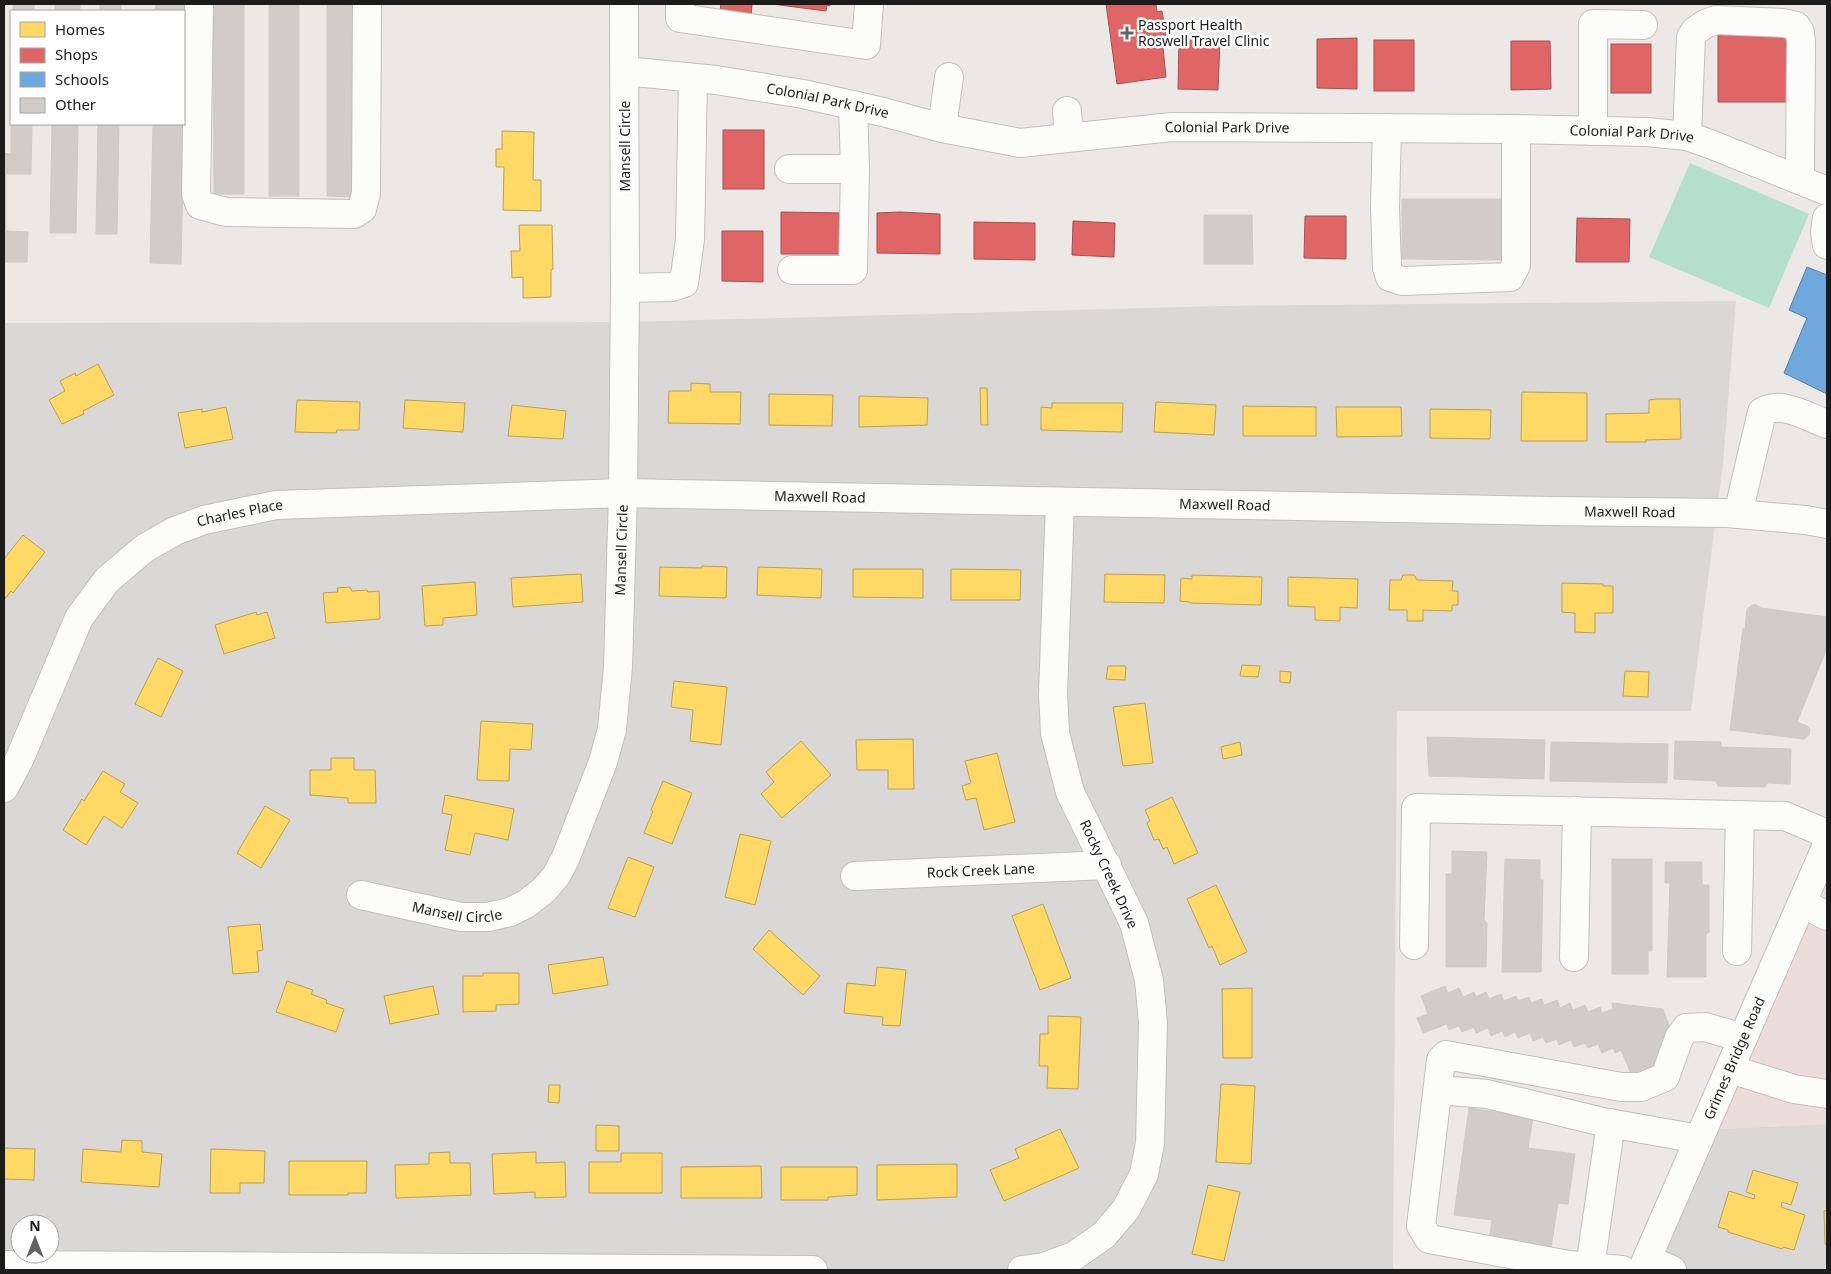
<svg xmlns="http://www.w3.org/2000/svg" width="1831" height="1274" font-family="'Noto Sans',sans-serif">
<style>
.residential{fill:#dad8d6;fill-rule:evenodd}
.commercial{fill:#ecdcdb}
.pitch{fill:#b3dfcb}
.homes{fill:#ffd966;stroke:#bba050}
.shops{fill:#e06666;stroke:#a55050}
.schools{fill:#6fa8dc;stroke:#567ea2}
.building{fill:#d0ccca;stroke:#cecac7}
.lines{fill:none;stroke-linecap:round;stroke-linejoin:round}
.minor-casing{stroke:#c2c0bf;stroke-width:30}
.minor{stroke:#fcfcfb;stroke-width:28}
.poi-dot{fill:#646362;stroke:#fff;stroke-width:2}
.labels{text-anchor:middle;stroke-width:5;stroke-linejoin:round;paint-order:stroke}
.poi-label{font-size:14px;fill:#1c1c1c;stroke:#fff;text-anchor:start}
.street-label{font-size:14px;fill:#1c1c1c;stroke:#fff}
</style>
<rect width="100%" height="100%" fill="#ebe8e5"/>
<g class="residential">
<path d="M1736 301 1723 463 1691 711H1397L1393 1270H4V323L629 322 1221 306ZM20 1224H50V1254H20Z"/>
<path d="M1827 1124V1270H1654L1718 1129Z"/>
</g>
<path class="commercial" d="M1827 887V1124L1718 1129 1799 940Z"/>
<path class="pitch" d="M1690 163 1809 214 1769 308 1649 257Z"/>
<g class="homes">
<path d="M502 131 534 132 533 180H541V211L503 210 504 167H496V149H502Z"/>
<path d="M519 225H552L553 269 551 270V297L523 298V277L512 278 511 251H520Z"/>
<path d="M98 364 114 395 83 411 84 414 62 424 49 400 65 391 60 381 75 373 76 376Z"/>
<path d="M691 383 710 384V392H741L740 424 668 423 669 391H691Z"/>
<path d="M980 388H987L988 425H981Z"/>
<path d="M1522 392 1587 393V441H1521Z"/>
<path d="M769 394 833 395 832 426 769 425Z"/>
<path d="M859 396 928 398 927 425 859 427Z"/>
<path d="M1656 399H1680L1681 439 1646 440V442H1606V414L1649 413V400Z"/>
<path d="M297 400 360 402 359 430H337L336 433 295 432Z"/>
<path d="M405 400 465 403 463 432 403 428Z"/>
<path d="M1156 402 1216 405 1214 435 1154 432Z"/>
<path d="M1052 403H1123L1122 432 1041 430V407L1052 408Z"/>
<path d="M512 405 566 411 563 439 508 436Z"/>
<path d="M1243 406 1316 407V436H1243Z"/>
<path d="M226 407 233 439 185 448 178 413 202 409V412Z"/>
<path d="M1336 407H1401L1402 436 1337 437Z"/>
<path d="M1430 409 1491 410 1490 439 1430 438Z"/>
<path d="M23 535 45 552 13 593 11 591 4 600V559Z"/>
<path d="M702 566 727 567 726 598 659 596 660 567 702 568Z"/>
<path d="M758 567 822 569 821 598 757 595Z"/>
<path d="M853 569H923V598L853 597Z"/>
<path d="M951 569 1021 570 1020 600H951Z"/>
<path d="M581 574 583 602 513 607 511 578Z"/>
<path d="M1105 574 1165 575 1164 603 1104 602Z"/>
<path d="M1192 575 1262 577 1261 605 1191 603 1189 602 1180 601 1181 578 1192 579Z"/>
<path d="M1403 575H1414L1417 580 1453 581 1452 591H1458V605H1452V611L1423 610V621H1407V610H1389L1390 580H1401Z"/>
<path d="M1288 577 1358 579 1357 608 1340 607V621L1315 620V607L1288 606Z"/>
<path d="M475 582 477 615 443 618V625L425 626 422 586Z"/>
<path d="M1562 583 1603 584V586H1613V613H1595V633L1575 632V613L1562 612Z"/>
<path d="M350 587 352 591 367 590 368 592 379 591 380 619 326 623 323 593 338 592 337 588Z"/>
<path d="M256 612 257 615 267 612 275 638 224 654 215 625Z"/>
<path d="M158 658 183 671 161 717 135 704Z"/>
<path d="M1242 665 1260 666 1258 677 1240 676Z"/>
<path d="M1108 666H1126L1125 680 1106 679Z"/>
<path d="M1280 671 1291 672 1290 683 1280 682Z"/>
<path d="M1625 671 1649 672 1648 697 1623 696Z"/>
<path d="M674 681 727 687 721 745 690 741 693 710 671 707Z"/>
<path d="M1145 703 1153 763 1123 766 1113 707Z"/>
<path d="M481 721 533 724 531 750 510 749 509 781 477 780Z"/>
<path d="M913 739 914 789H888V770H857L856 740Z"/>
<path d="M801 741 831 775 782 818 761 794 774 782 766 772Z"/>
<path d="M1240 742 1242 755 1223 759 1221 747Z"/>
<path d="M997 753 1015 822 984 830 976 798 966 800 962 786 971 783 965 761Z"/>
<path d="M331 758H354V770H375L376 803H348V798L310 795V770H331Z"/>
<path d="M103 771 125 784 120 792 138 803 122 828 104 816 86 845 63 830 82 799 84 801Z"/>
<path d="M663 781 692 793 672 844 644 833 653 811 651 810Z"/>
<path d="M445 795 514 809 508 840 475 833 470 855 445 850 452 815 442 813Z"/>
<path d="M1172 797 1198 853 1174 864 1167 847 1163 849 1159 839 1154 840 1147 823 1150 821 1145 810Z"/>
<path d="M265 806 290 820 261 868 237 853Z"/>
<path d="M740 834 771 841 755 905 725 897Z"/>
<path d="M628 857 654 867 635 917 608 908Z"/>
<path d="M1216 885 1247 952 1220 965 1212 946 1209 948 1187 899Z"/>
<path d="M1043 904 1071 978 1040 990 1012 916Z"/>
<path d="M260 924 263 950 257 951 259 972 233 974 228 927Z"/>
<path d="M769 930 820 976 803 995 753 949Z"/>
<path d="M603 957 608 985 553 994 548 965Z"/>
<path d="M877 967 906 970 900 1026 882 1025 883 1017 844 1013 847 983 875 986Z"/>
<path d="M483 973H519V1004L496 1005V1011L463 1012V976H483Z"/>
<path d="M287 981 313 990 311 994 327 1000 326 1003 344 1009 336 1032 276 1012Z"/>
<path d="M433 986 439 1014 390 1024 384 996Z"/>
<path d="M1252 988V1058H1223L1222 989Z"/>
<path d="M1048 1016 1081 1017 1078 1089 1047 1088 1048 1066H1039L1040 1034H1048Z"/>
<path d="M1221 1084 1255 1086 1251 1164 1216 1162Z"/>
<path d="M549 1085H560L559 1103 548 1102Z"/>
<path d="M596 1125 619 1126V1151H596Z"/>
<path d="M1060 1129 1079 1168 1004 1201 990 1170 1019 1158 1015 1149Z"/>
<path d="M122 1140 142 1141V1152L162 1154 159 1187 81 1182 83 1149 121 1152Z"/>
<path d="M4 1148 35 1149 34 1180 4 1179Z"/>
<path d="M211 1149 265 1151 264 1183H240V1193H210Z"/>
<path d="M450 1152V1163H470L471 1195 396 1198 395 1165 429 1164V1153Z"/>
<path d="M536 1152V1163L565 1162 566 1197 535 1198V1192L494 1194 492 1154Z"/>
<path d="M621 1153H662V1193H589V1162H621Z"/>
<path d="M289 1161H367L366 1193H348V1195H289Z"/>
<path d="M957 1164V1197L877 1200V1165Z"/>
<path d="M761 1166 762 1198H681V1167Z"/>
<path d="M781 1167H857V1195L828 1197V1200H781Z"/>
<path d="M1753 1170 1798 1183 1791 1205 1782 1202 1781 1207 1805 1215 1794 1250 1783 1247 1782 1249 1728 1232V1230L1718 1227 1729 1191 1754 1199 1755 1195 1746 1192Z"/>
<path d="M1208 1185 1240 1192 1224 1261 1192 1254Z"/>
<path d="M1827 1210V1244H1825L1824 1211Z"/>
</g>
<g class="shops">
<path d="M721 4H752L751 16 719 17Z"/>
<path d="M772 4H830V6L827 5 826 11Z"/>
<path d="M1106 4H1156L1157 12 1162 11 1166 35 1162 38 1166 77 1117 84Z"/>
<path d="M1718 34 1791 35 1790 102H1718Z"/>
<path d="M1179 38 1220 39 1218 90 1178 89Z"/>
<path d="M1357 38V89L1317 88V39Z"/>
<rect x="1374" y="40" width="40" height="51"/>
<path d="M1511 41H1550L1551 89 1511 90Z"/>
<rect x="1611" y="44" width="40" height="49"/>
<rect x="723" y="130" width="41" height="59"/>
<path d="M781 212 844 213V254H781Z"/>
<path d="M900 212 940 214V254L877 253V213Z"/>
<path d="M1305 216H1346V259L1304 258Z"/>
<path d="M1577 218 1630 219 1629 262H1576Z"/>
<path d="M1073 221 1115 223 1114 257 1072 255Z"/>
<path d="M974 222 1035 223V260L974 259Z"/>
<path d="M722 231H763V282L722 281Z"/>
</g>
<path class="schools" d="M1807 267 1827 275V394L1784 373 1807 318 1789 310Z"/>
<g class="building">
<rect x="13" y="4" width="21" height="7"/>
<rect x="55" y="4" width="25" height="7"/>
<rect x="100" y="4" width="21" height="7"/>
<path d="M156 4H186L184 116V11H155Z"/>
<path d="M213 4H244V194H214Z"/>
<rect x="269" y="4" width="30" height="192"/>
<path d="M327 4H357L358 197 327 196Z"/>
<path d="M11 112V124H32L31 174H6V231L28 232 27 262H4V153L11 154Z"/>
<path d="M52 124H78L76 233H50Z"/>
<path d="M98 124H119L117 234H96Z"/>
<path d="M153 124H184L181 264 150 263Z"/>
<path d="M1402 199H1502V260L1402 259Z"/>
<path d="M1204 215H1252L1253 264H1204Z"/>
<path d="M1754 604 1761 608 1827 617V648L1797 722 1807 726 1810 729 1809 735 1804 739 1730 730 1743 628 1745 629 1747 609Z"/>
<path d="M1427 737 1545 740 1544 779 1429 776Z"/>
<path d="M1675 741 1721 742V747L1791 749 1790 784 1767 783 1765 787 1718 786 1716 781 1674 779Z"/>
<path d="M1551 742 1668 744 1667 783 1550 781Z"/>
<path d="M1452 851 1487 852 1484 920 1487 923 1486 967H1446V874H1452Z"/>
<path d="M1505 859 1540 860V880H1543L1541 972H1502Z"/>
<path d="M1612 859H1652V951H1648V974H1612Z"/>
<path d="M1665 862H1702V885H1709V932L1706 934V977H1667L1670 883H1665Z"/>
<path d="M1445 986 1448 993 1459 988 1463 997 1474 992 1476 997 1486 992 1489 999 1501 994 1504 1001 1516 996 1518 1001 1529 997 1531 1003 1542 999 1544 1005 1557 1000 1560 1008 1570 1003 1573 1010 1585 1005 1588 1012 1600 1007 1602 1013 1613 1009 1612 1003 1663 1009 1671 1031 1657 1068 1633 1078 1621 1050 1615 1053 1613 1048 1602 1053 1598 1044 1588 1048 1585 1043 1574 1047 1571 1040 1559 1045 1557 1039 1546 1043 1543 1037 1533 1041 1530 1033 1518 1038 1515 1032 1505 1037 1502 1031 1491 1036 1488 1028 1476 1033 1474 1027 1462 1032 1459 1026 1449 1030 1447 1024 1423 1033 1417 1018 1428 1014 1421 996Z"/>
<path d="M1469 1108 1533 1117 1528 1148 1575 1154 1568 1204 1558 1203 1551 1248 1489 1240 1492 1220 1454 1215Z"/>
</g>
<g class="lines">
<g class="minor-casing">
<g id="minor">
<path d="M199 4 196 194 200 205 226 212 354 214 362 209 366 193 367 4"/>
<path d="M680 4V18L866 45 869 4"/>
<path id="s1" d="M625 71 716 80 803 94 883 112 942 128 1020 143 1172 127 1516 129 1647 132 1687 136 1710 144 1827 191"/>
<path d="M1067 111 1069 137"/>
<path d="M942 128 949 77"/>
<path d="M1387 128 1385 207 1387 268 1390 277 1402 281 1510 277 1516 265V129"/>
<path d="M1593 131V24L1643 25"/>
<path d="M1687 136 1691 37 1695 31 1705 24 1716 20 1784 23 1796 26 1800 32 1801 42 1800 179"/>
<path d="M789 169H855L853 105"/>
<path d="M1827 218 1825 232 1827 245"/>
<path d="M792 270H853L855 169"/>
<path d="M625 288 672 287 684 283 690 239 693 78"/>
<path d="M1738 514 1762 412C1782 400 1807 417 1827 424"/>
<path id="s2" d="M4 788 19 760 79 618 107 580 145 548 175 531 204 520 276 505 623 493 1550 511 1727 513 1806 520 1827 524"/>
<path id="s3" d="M855 876 1107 865"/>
<path id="s4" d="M361 895 461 917H488L510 912 526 904 544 890 556 876 566 857 603 762 612 729 618 667 623 493 625 288 624 4"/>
<path d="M1802 903 1827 916"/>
<path d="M1414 945 1416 808 1785 816 1827 834"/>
<path d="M1737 951 1740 815"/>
<path d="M1574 957 1577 811"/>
<path d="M1730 1069 1794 1089 1827 1094"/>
<path d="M1438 1090 1487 1094 1603 1122 1699 1139"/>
<path d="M1647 1259 1672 1270"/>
<path d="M4 1265 813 1270"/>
<path d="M1590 1267 1611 1123"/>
<path d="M1022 1270 1044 1267 1074 1256 1104 1235 1126 1209 1144 1174 1150 1143 1153 1023 1149 980 1134 923 1070 792 1055 733 1053 694 1060 502"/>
<path d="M1622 1270 1569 1265 1429 1239 1421 1226 1441 1060 1446 1055 1621 1087H1641L1665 1077 1679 1038 1686 1028 1705 1027 1743 1038"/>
<path id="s5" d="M1642 1270 1827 845"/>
</g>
</g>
<use href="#minor" class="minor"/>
</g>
<path class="poi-dot" d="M1124.5 25.5h5v5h5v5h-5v5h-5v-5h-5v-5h5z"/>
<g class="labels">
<g class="poi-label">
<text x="1138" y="30">Passport Health<tspan x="1138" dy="16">Roswell Travel Clinic</tspan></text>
</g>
<g class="street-label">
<text dy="5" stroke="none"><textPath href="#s1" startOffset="205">Colonial Park Drive</textPath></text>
<text dy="5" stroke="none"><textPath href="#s1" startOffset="610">Colonial Park Drive</textPath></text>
<text dy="5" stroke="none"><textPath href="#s1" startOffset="1015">Colonial Park Drive</textPath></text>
<text transform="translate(625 146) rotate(-90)" y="5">Mansell Circle</text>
<text dy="5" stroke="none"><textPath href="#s2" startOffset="966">Maxwell Road</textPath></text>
<text dy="5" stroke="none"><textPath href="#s2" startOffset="1371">Maxwell Road</textPath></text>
<text dy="5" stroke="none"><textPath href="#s2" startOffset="1776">Maxwell Road</textPath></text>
<text dy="5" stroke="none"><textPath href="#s2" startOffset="385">Charles Place</textPath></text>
<text dy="5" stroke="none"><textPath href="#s4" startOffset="548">Mansell Circle</textPath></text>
<text dy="5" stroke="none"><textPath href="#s3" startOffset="126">Rock Creek Lane</textPath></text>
<text transform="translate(1109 874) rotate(65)" y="5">Rocky Creek Drive</text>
<text dy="5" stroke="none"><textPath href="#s4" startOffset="98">Mansell Circle</textPath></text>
<text dy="5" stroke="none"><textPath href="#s5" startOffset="231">Grimes Bridge Road</textPath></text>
</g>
</g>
<rect width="1831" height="1274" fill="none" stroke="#1c1c1c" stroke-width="10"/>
<rect x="10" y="10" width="175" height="115" fill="#ffffff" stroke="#a4a4a4"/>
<rect x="20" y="22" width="25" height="15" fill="#ffd966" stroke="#a4a4a4"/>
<text x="55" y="35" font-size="15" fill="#1c1c1c">Homes</text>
<rect x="20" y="48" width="25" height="15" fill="#e06666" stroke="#a4a4a4"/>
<text x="55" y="60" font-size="15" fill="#1c1c1c">Shops</text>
<rect x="20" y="72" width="25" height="15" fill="#6fa8dc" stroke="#a4a4a4"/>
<text x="55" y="85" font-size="15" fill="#1c1c1c">Schools</text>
<rect x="20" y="98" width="25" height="15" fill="#d0ccca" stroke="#a4a4a4"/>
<text x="55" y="110" font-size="15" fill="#1c1c1c">Other</text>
<g transform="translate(35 1239)"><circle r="24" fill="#ffffff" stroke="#a4a4a4"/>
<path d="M0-4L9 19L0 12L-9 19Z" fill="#646362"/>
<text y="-8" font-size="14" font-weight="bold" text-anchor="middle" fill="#1c1c1c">N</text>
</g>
</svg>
